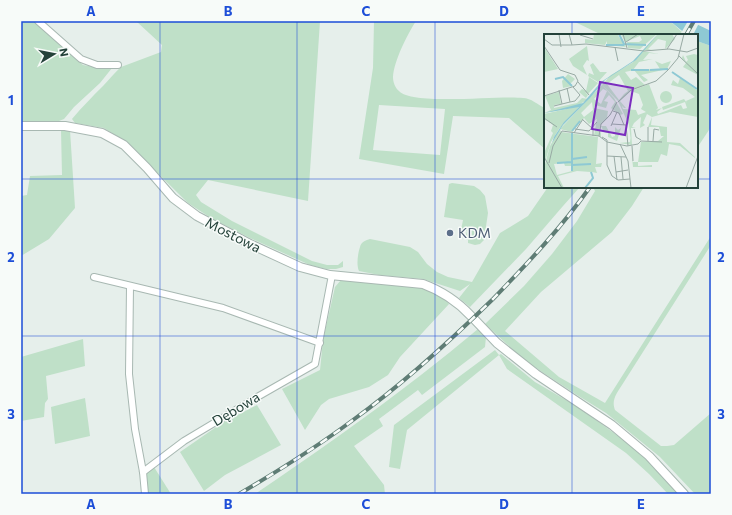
<svg xmlns="http://www.w3.org/2000/svg" width="732" height="515" font-family="Commissioner,sans-serif">
<style>
.green{fill:#bfe0c8;fill-rule:evenodd}
.water{fill:#8ec9d4}
.pier{fill:#e6efeb}
.lines{fill:none;stroke-linecap:round;stroke-linejoin:round}
.minor-casing{stroke:#a8b8b2;stroke-width:8}
.tertiary-casing{stroke:#a8b8b2;stroke-width:10}
.minor{stroke:#fff;stroke-width:6}
.tertiary{stroke:#fff;stroke-width:8}
.rail-casing{stroke:#5f7d75;stroke-width:4}
.rail{stroke:#f7fbf9;stroke-width:2.5;stroke-dasharray:8;stroke-linecap:butt}
.grid{fill:none;stroke:#1d4ed8;stroke-width:1;stroke-opacity:0.55}
.service-dot{fill:#5c6f8a;stroke:#f7fbf9;stroke-width:1.5}
.labels{text-anchor:middle;stroke-width:3;stroke-linejoin:round;paint-order:stroke}
.service-label{font-size:14px;fill:#4e5e75;stroke:#f7fbf9;text-anchor:start}
.street-label{font-size:14px;fill:#24423a;stroke:#f7fbf9}
.inset-river{fill:none;stroke:#8ec9d4;stroke-width:2}
.inset-road{fill:none;stroke:#98aaa4;stroke-width:1}
.view{fill:#7b2cbf;fill-opacity:0.15;stroke:#7b2cbf;stroke-width:2}
.inset-edge{fill:none;stroke:#24423a;stroke-width:2}
.neatline{fill:none;stroke:#1d4ed8;stroke-width:1.5}
.grid-label{font-size:13px;text-anchor:middle;font-weight:bold;fill:#1d4ed8}
</style>
<rect width="100%" height="100%" fill="#e6efeb"/>
<g class="green">
<path d="M21 21H34L83 65 94 67 112 68 100 83 74 107 64 119 59 121H21Z"/>
<path d="M136 21H320L308 201 208 180 196 195 201 202 232 221 312 261 327 265H338L343 261V267L336 269H326L310 265 250 238 211 218 188 203 126 142 104 128 75 123 72 119C82 107 92 97 103 86 109 80 114 73 121 67L161 52 162 45Z"/>
<path d="M374 21H416C407 35 394 61 393 77 393 82 395 88 399 91 413 106 500 95 523 98 531 98 538 105 545 108V149L509 118 453 116 444 174 359 159 373 68ZM379 105 445 109 440 155 373 150Z"/>
<path d="M573 21H670L682 32 681 35H602Z"/>
<path d="M697 41 711 46V127L697 148Z"/>
<path d="M61 130H70L75 208 49 239 21 256V196L27 195 30 176 62 175Z"/>
<path d="M452 183 474 186 480 190 485 196 488 213 484 240 480 244 475 245 468 243V240L465 239 467 231 461 230 463 220 444 217 449 184Z"/>
<path d="M548 187H580L563 206 526 249 470 307 459 298 470 284 460 291 423 279 379 275 359 271C356 265 358 253 360 247 361 242 366 240 370 239L410 247 418 252 427 264 437 272 448 277 472 282 500 233 528 216Z"/>
<path d="M596 187H644L632 206 612 232 541 292 505 331 559 377 605 403 711 236V245L622 385C617 393 611 400 615 410L661 446H667L674 445 711 413V494H695L660 457 606 413 577 395 524 360 485 324 524 286 552 254 577 221 595 191 594 189Z"/>
<path d="M341 280 421 288 434 292 443 297 449 304 400 357 388 375 369 387 329 399 321 405 305 430 282 389 320 370 323 340 335 287Z"/>
<path d="M478 329 486 337 485 347 422 395 418 390 379 419 383 426 354 446 384 485 385 494H255C311 456 367 417 421 375 440 360 459 345 478 329Z"/>
<path d="M83 339 85 366 46 376 48 399 45 403 44 417 21 421V357Z"/>
<path d="M495 350 499 355 501 354 535 382 578 407 636 449 658 470 679 494H668L649 474 626 453 507 369 499 355 407 430 400 469 389 467 394 425Z"/>
<path d="M85 398 90 436 55 444 51 407Z"/>
<path d="M257 405 281 445 225 475 204 491 180 452 222 423Z"/>
<path d="M154 467 171 494H147L145 473Z"/>
</g>
<path class="water" d="M670 21H690L711 31V46L697 41V35H687Z"/>
<path class="pier" d="M688 21H695L699 23 693 35H684L681 33Z"/>
<g class="lines">
<g class="minor-casing">
<g id="minor">
<path d="M38 21 81 59 97 65H118"/>
<path d="M94 277 223 308 320 343"/>
<path d="M130 286 129 374 135 429 143 472 145 494"/>
<path d="M143 472 184 441 259 396 315 364 332 275"/>
</g>
</g>
<g class="tertiary-casing">
<g id="tertiary">
<path d="M21 126H65L102 133 124 145 147 168 173 198 197 216 250 244 300 267 330 275 423 284C442 291 457 301 471 316"/>
<path d="M475 320 497 343 536 374 612 425 649 456 684 494"/>
</g>
</g>
<use href="#minor" class="minor"/>
<use href="#tertiary" class="tertiary"/>
<g class="rail-casing">
<g id="rail">
<path d="M686 35 694 21"/>
<path d="M239 494C278 471 317 447 353 420 403 384 449 342 493 299 527 264 562 227 590 187"/>
</g>
</g>
<use href="#rail" class="rail"/>
</g>
<path class="grid" d="M160 21V494M297 21V494M435 21V494M572 21V35M21 179H545M697 179H711M572 187V494M21 336H711"/>
<circle class="service-dot" cx="450" cy="233" r="4"/>
<g class="labels">
<g class="service-label">
<text x="458" y="238">KDM</text>
</g>
<g class="street-label">
<text transform="translate(233 235) rotate(27)" y="5">Mostowa</text>
<text transform="translate(236 409) rotate(-31)" y="5">Dębowa</text>
</g>
</g>
<g transform="translate(544 34)">
<rect width="154" height="154" fill="#e6efeb"/>
<path d="M50 0H73L82 13 63 11V7L61 11 41 9V5L49 6ZM77 0H113L96 15 84 14 83 8H95L98 6 96 2 81 8ZM114 0H128L131 5 121 15 122 7 114 5 104 15 111 17 99 16ZM43 12 45 27 43 26 39 32 43 41 29 32 25 25ZM0 13 14 35 0 38ZM99 17 115 20 105 19 99 26 109 25 95 28 89 36 116 35 111 27 118 30 127 27 123 35 97 41 104 46 100 48 90 36 81 38 87 46 92 43 101 51 87 57 105 50 114 74 112 76 118 74 113 78 114 80 137 71 139 75 143 74 141 68 119 76 118 73 140 65 143 69 142 67 151 63 139 54 127 51 129 46 134 50 136 44 154 57V83L126 78 108 83 107 91 123 93V108L136 109 151 123V124L136 112 125 110 123 122 117 120 114 128H94V132L108 131V133H89L88 123 89 128H94L97 108 114 107 120 102H117L115 93H104L108 83 103 80 99 89 101 91 96 94 97 83 90 89 88 93 92 94H87L88 111 75 109 86 108V104L87 108 85 91 74 67 58 51 67 41 88 29ZM75 41 84 57 80 60 66 48 80 60 75 66 63 50ZM87 57 95 60 99 71 97 75 102 78 94 81 92 76 79 75 78 72 80 74H82L76 67ZM150 20 154 21V41L139 33 142 29 138 24 139 21 142 28 144 26 142 22ZM49 29 56 38H63L54 48 44 42 45 39 50 41 46 31ZM24 40 31 45 26 50 28 52 19 54 18 47ZM45 43 54 49 44 60 41 58 44 61 42 64 35 58 38 55 42 57ZM58 51 70 64 79 80 76 81 67 74 71 68 65 61 60 67 64 68 62 74 51 71 50 74 64 77 63 84 69 76 64 84 56 92 55 100 57 98V103L50 101 53 85 45 90 40 84 28 98 16 95ZM59 55 63 57 57 70 50 65ZM48 68 49 76 40 83 37 79ZM116 63a6 6 0 1 1 12 0a6 6 0 1 1-12 0ZM15 58 17 70 10 71V74L33 69 38 64 44 65 32 73 0 79 7 76 1 62ZM36 72 15 95 7 108 0 131V119L9 99 7 97 9 91 0 85V80ZM57 92H62L68 103 71 102V93L74 96 77 94 73 107 64 103V99L60 98ZM16 95 17 98 54 103 52 130 58 129 57 133H51L53 139 48 138 49 144 45 151 41 154 49 144 47 138 33 137 14 142 20 154H0V134L6 112ZM20 129 21 132H27L28 137 13 141 10 130Z" fill="#bfe0c8" fill-rule="evenodd"/>
<path d="M114 0 92 26 61 46 46 64 19 91 8 109 0 134 10 103 20 88 35 73 0 79 39 69 57 48 89 27Z" fill="#8ec9d4"/>
<path class="inset-river" d="M75 0 80 10 102 11M62 11H80M87 36H105M106 36 124 35M128 38 153 55M11 45 19 43 28 52M28 97 36 87M28 99V137M28 125 43 123M13 129 28 128M28 131 47 130M41 154 49 144 47 138"/>
<path class="inset-road" d="M15 0 17 13M25 0 28 11 42 10 100 17M79 0 83 14M36 1 49 5M0 5 8 11H28M82 8 94 0M0 12 16 36 31 41 34 47 31 52 0 62M71 13 74 27M123 15 133 0M100 17 125 15 143 18 154 14M135 22 154 40M34 48 45 61M26 68 31 67 36 61 29 53M74 68 87 56 112 47 124 36 134 24 140 0M18 70 26 68 23 54M10 72 18 70 15 56M69 77 75 79 80 91M0 84 13 93M39 86 49 95V102M68 90 82 91 84 112M67 92 73 78M31 95 45 97 53 88M90 95 92 103 97 106M30 99 39 85M55 102 57 90 66 81 73 68M58 103 63 106V131L68 142 74 146 86 145M104 107V93M109 107 110 95 115 96M76 110 84 127 87 154M88 112 89 127M63 122 82 123M70 122 73 146M0 123 18 154M77 123 79 145M5 129 9 112 18 97 55 102 63 108 83 112 94 110 97 107 118 108M72 138 84 136M142 154 154 122"/>
<path class="view" d="M56 48 89 54 81 101 48 95Z"/>
<rect width="154" height="154" class="inset-edge"/>
</g>
<rect width="732" height="515" fill="none" stroke="#f7fbf9" stroke-width="44"/>
<g transform="translate(54 54) rotate(80)" stroke="#f7fbf9" stroke-width="3" paint-order="stroke">
<path d="M0-3L7 15L0 10L-7 15Z" fill="#24423a"/>
<text y="-6" font-size="11" font-weight="bold" text-anchor="middle" fill="#24423a">N</text>
</g>
<rect x="22" y="22" width="688" height="471" class="neatline"/>
<g class="grid-label">
<text x="91" y="16">A</text>
<text x="228" y="16">B</text>
<text x="366" y="16">C</text>
<text x="504" y="16">D</text>
<text x="641" y="16">E</text>
<text x="11" y="105">1</text>
<text x="721" y="105">1</text>
<text x="11" y="262">2</text>
<text x="721" y="262">2</text>
<text x="11" y="419">3</text>
<text x="721" y="419">3</text>
<text x="91" y="509">A</text>
<text x="228" y="509">B</text>
<text x="366" y="509">C</text>
<text x="504" y="509">D</text>
<text x="641" y="509">E</text>
</g>
</svg>
